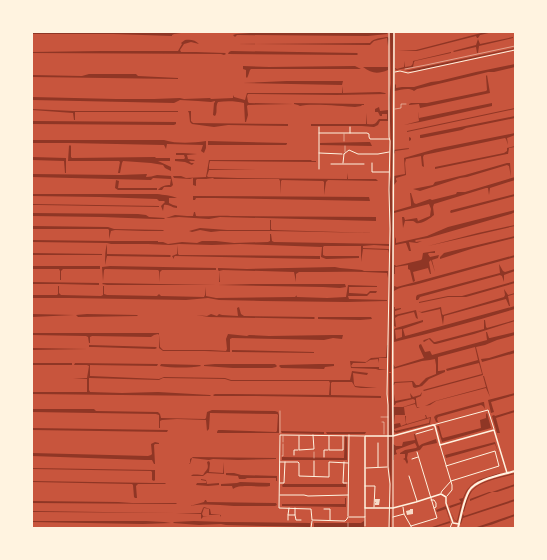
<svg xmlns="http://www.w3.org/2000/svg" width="547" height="560" font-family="Rubik,sans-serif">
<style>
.water{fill:#8f3625;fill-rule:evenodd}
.building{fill:#f7dbc8}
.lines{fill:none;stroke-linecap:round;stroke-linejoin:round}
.path{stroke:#fff3e0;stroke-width:0.5}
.service{stroke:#fff3e0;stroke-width:0.5}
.minor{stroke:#fff3e0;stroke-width:1}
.tertiary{stroke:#fff3e0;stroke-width:1.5}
.secondary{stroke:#fff3e0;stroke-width:2}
</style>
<rect width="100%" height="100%" fill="#c8553d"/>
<g class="water">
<path d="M32 32H188L174 34 172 35V36L114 34H32Z"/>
<path d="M382 32H388L387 34 368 36 239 35H237L235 37 233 35 236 34 250 33H377Z"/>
<path d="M390 32H393V41L392 111 393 150 409 148V137L411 138V140L409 141V149L395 151V154L393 151 392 193 393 211 391 372H389L391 226 389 187 391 176V143L389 99 391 83Z"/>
<path d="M485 32H493L480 35 478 38H477L476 36 417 51H398L416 50Z"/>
<path d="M388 37 389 39 388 46 387 38 374 41 370 45 238 44 370 43C374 38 381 38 388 37Z"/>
<path d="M513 37V38L479 46 478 53H477L476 47 454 52 453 51 476 45 478 39 480 44Z"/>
<path d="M185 40C190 39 196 40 199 44L191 42 184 44 180 50 181 52H196L225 53 226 54 224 55 221 54 32 53V52L101 51H178L182 44 181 43Z"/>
<path d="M515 48V49L415 71H405L414 69Z"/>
<path d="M231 51 357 53 358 54 357 55 228 54 229 52Z"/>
<path d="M451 52V53L415 61 414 62 413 67 396 70 395 69V63V68L397 69 404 67V61L405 67C410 66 413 67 413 61Z"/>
<path d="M515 64V67L494 72H488L472 76 417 89 414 91C409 87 401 90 394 91L395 85 396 84V88L402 87H414L431 82 439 81 476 72Z"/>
<path d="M243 66 269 67 355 66 361 69H251L250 70 248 76 247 78 246 77V70L243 69Z"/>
<path d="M363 67H388V70C378 74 372 74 363 67Z"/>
<path d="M89 74H136L138 76 178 78V79L32 77V75L82 76Z"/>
<path d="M487 75 490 93 420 108 419 104 409 105V104L411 103H427L486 91 487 90 486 76Z"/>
<path d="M287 81H343L342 85 243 83Z"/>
<path d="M342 86 343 93 380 92 385 93 386 94 337 95 248 94 247 96 248 102 249 103 293 104 248 105 247 106 248 115 246 122H245L244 103C236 101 226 101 218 102 215 107 218 112 215 116L213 115 214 103 215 102V101L211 102 198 101 180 100 174 103 32 100V97L116 99H154L180 98 184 99 210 98 211 99 233 98V95L234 97 245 100 247 93H342Z"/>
<path d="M294 103 364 104V105H362L361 106 355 107C344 106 309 103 300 106L298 105 294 104Z"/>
<path d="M492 103V106L420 122 404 125 419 121 418 113V112L419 118Z"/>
<path d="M379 107 380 111 388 110V121H380L378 125 374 127 362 126H311V124H366L367 113V124C375 125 375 124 379 119H387V114H382V116H380L378 112H375V109Z"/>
<path d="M515 108V109L407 132V131Z"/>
<path d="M32 109 73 111H178V112H75V120H74L73 113 32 110Z"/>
<path d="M188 111H191V121L193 123 288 124V126L228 125 214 127 192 124 190 122 189 113Z"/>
<path d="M515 116V118L466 128 462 130 422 138H420V135Z"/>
<path d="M32 121 176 122V124L174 125 32 124Z"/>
<path d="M515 133V135L507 138 508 145 506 139 505 138 424 155 423 157 424 167 422 166 421 156 406 159 405 163 406 175 396 178V180L397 181 394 185V176L405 174 404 158 435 149Z"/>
<path d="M32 140H164C177 144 193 143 206 141V148L204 153 201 151 203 145 167 144 166 149 164 145 69 143H32Z"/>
<path d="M208 141 287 143V144L286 145H208Z"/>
<path d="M368 142H370L372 146 320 145V143Z"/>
<path d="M70 145 71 146V157L72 158 155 157 156 158H170V161H158L171 167V171L165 168 163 165 151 163 123 161 122 163 120 173H118L120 162 119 161H68L69 146Z"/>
<path d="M515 146V147L509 148 508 154H507L435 169V167L504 153 507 151V148Z"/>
<path d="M176 153H183L197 154 187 155 188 159 195 160 194 161H189L191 163H194L192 165 185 162 175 161V159H184L185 158 184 155H176Z"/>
<path d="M32 157 66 158V173H65L64 161 32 160Z"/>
<path d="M209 160H311L312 161H316V162L210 161 209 165V169L260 170H209L207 176 208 177 237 178 347 179 348 173V179H376L378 181 328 180 326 182 324 195V182L323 181 282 180 281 181 280 194V181L279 179H214L213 178 206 179H197L196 180V186L193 185V178L190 179 174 178 173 176H181L186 178 206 177Z"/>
<path d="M507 163H510L511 177 509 166 507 165 467 177 460 178 420 191 413 189 433 185 435 182 440 181 460 176 465 175Z"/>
<path d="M32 174 120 175 147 174 146 177C150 177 153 176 157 175 161 175 167 176 171 176L173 185 171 187H164L162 190H158C161 186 166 185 170 185L171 179 153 178 151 180 32 177Z"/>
<path d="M515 177V180L490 188 489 195 488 188H486L434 204 433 207 434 215C431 218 420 225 416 223 415 222 414 221 413 221H405L403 228 402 217H404L405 220 417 218 418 221 430 216 431 209 429 204 394 213V211L411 206V203L410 193H411L414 203 416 204 430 199 432 200 456 194 457 192H465Z"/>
<path d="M116 180 119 181 118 188H157V190H118L115 188Z"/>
<path d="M32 194H157C164 195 170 195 177 198H169V203L173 205 177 206V208C172 208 169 204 164 205L163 211 161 206 165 202 164 201H159L157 199 100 197 32 196Z"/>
<path d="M515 194V196L451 213 450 212 451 210H452Z"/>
<path d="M193 196 369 197 370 201 215 198H196L195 200H193Z"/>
<path d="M32 204 159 206V207L39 205H32Z"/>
<path d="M515 210V212L511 214 428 238 416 240 415 241 416 242 422 241 417 243 409 242 411 251H409L406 243H405L395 245V237L396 239V243L427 236 448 227Z"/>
<path d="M194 212H195L196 216C208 217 220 215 231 216L376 217V221L220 217 209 219 179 217 166 218 175 215 187 216H193Z"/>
<path d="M32 213 138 214 146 215 149 217 165 218 164 219H155L102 217 32 216Z"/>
<path d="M270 220H271V229L272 230 375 233 271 231H220L211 232 200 230 192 232 189 231 200 228 227 230H270Z"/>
<path d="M515 225V226L428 246 478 233Z"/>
<path d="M32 226 108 227 114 229 163 230 164 231H145L115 230 111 231 109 239V230L108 229H32Z"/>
<path d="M270 234H271L272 241 274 242 389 244V246L374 245 363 246V248L389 249 388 253V250L363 249 361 262V246H324L323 247V255L325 256H359V258L326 259 321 257 322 247 240 244 212 245 179 244 170 245 148 244H111L107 243 32 242V240L109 241H158V242H163L168 244 182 242 197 243 202 241H216L234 243 268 242 270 241Z"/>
<path d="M515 236 514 238 474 248 440 259V257L444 253 452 251Z"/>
<path d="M107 244V254L170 255 171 256 170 257 107 256 105 265C105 258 105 251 107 244Z"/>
<path d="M178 245V254L179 255 319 256H320V259L175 256 174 257V264V259L172 256 177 254Z"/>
<path d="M435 251V253H429L428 254 430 257 439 255 438 258 432 260 435 272 431 260 429 262 431 274H430L428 268 413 272 415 281 413 282 410 270 408 269V265L395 267V274H394V265H395L396 266 421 260 422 259 423 253Z"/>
<path d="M32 253 102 254V255H32Z"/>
<path d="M515 255V257L418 284C410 286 399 287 394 291V286L397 287Z"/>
<path d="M499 264 503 271 505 272 515 269V271L504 275V282L502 276 500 275 420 297 418 300H416V297L417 295 500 273Z"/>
<path d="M32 266H100V269H63L61 271V280H60V271L59 269H32Z"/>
<path d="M110 266 216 268V270H162L160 272V282L159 271 158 270 105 269 104 270 103 281 102 267Z"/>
<path d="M335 267 340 268 362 270 364 271H388V278L387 273C358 271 329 272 299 272L296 274V282L294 272 223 270 219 271 220 282H219V271L218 270V268L247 269Z"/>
<path d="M515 281V283L466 297H448L419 303V302L448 296H462Z"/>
<path d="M32 282 99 283V285L59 284H32Z"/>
<path d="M103 283 216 285H107L102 284Z"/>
<path d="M252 284H345L346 287 340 288 323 287 218 285Z"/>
<path d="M348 285 377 286V287H349V293H350L367 294 370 291H377L376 293H370L367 296H348L349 299 387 300V301L347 302 262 301 219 300 208 298 186 300 69 298H32V295H57L58 294V286H59V293L61 295 101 296 103 295V286H104V294L107 295 157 296 159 294V287V294L161 296 204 297 205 295 206 287V296L216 298 295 297 296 296V288V295L297 297 327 298 346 297Z"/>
<path d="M504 289 508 295 515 293V294L508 296 510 306H509L506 299 444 316 443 325 440 309 422 313 418 311 421 312 441 307 442 314 443 315 504 297 505 295Z"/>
<path d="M515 306V309C475 321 435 332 394 342V344V329L396 328 423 320V322L403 329 405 336 409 335ZM402 329V337L396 339 395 330Z"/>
<path d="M239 307 241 314 244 316 314 317 315 318 314 319 209 317 196 315 207 316 211 314 217 316 219 314 222 315 238 316 237 308Z"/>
<path d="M394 307H395V309L401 308V309L395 311V315L416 310 418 319 416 318 414 312 398 316 395 318 396 327 394 326Z"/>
<path d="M32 314 74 315 32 317Z"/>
<path d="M87 314 137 315 138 316 78 317 76 315Z"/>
<path d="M318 317H371L372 319 360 320 318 319Z"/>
<path d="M484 320H485L486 327 487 328 515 320V321L474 334 436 344H434L429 339 424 342 423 341 424 340 430 338 434 342H435L484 329Z"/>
<path d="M486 332H487L489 338H490L515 332V335L497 340 485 345 476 347 483 375 424 391 423 390 482 374 479 363 447 371 446 369 478 360 475 347 438 357V371H439L445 370V372L429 379 422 386 415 388 413 387 412 382 395 383 394 385H393L394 382 413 381 414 382 416 385H419L426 378 436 374V365L435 359 430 360 422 361 393 369V364L395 367 424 358 419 347V345L421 344 425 352 430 351 432 355 487 340Z"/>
<path d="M32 333H159V335L160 347 163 350H210L226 351 227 349 226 339 228 334 247 336 249 335 269 336 333 335H343L342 339 333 338 324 340 232 338 230 339V352L205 351H163L159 348V335L158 334 154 335 151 337 92 336 90 337V343H89L88 337 86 336 32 335Z"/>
<path d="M89 345 156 347 157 348 155 349 94 347H89Z"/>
<path d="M387 345H388L387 358H379V363L378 359 370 360 365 363H353L351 366 352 367H379V369L387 370H379L376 369 351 368 350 361 366 362 371 358 386 357Z"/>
<path d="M32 348 87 349 32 350Z"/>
<path d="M232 350 314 352V353L232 352Z"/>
<path d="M515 350V353L482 362 481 359 489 358Z"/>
<rect x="32" y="363" width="40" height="2"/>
<path d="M75 363 158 364 157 366 90 365V376L159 379 164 377 225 378 231 380H350L352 371 368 373 367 375 353 373 354 384 355 386 377 388H361L355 387 352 382H332L331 383V395L381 396V398L256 396H214L213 395 215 394H230L329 395 330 383 329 381H231L225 379 163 378 159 380 90 378H89V390L90 392 122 393 158 392 210 395 211 396 32 394V392H87V379L73 378H87L89 366 87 365H74Z"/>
<path d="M161 364 200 365 201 366C189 368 173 368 160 366Z"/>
<path d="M215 364H275L277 366 276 367 272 368H233L204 366V365Z"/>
<path d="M319 364H334V366L325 367 324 369 281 368 279 366 280 365Z"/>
<path d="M389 373H391L392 437 391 528H390L391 483 389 466Z"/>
<path d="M483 376H484L490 397 486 388 436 401 430 405 425 406 435 401 486 387Z"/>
<path d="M422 392 421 396 416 398V400L417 407H420L417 408 415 404 404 407 405 415H395L394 424 400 423 401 426 406 424 405 416H406V423L407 424 424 419 426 418 425 415H426L427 418 431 417 430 424 396 433 394 432V428L393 407H403L415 403V400L413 399 396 403 395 405H394V394L395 401 411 398 410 393 413 397 420 395ZM430 418 429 423 395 431 394 429 406 425Z"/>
<path d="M515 393V395L491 402 494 412 491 413 488 400Z"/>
<path d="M483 402H484L485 409 483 406 481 405 438 417 437 419 438 422H436L434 417 436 415Z"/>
<path d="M32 409H94L96 411 158 412 160 414 161 418 205 419 206 418 207 412 212 410 275 411 278 412 279 415V433H217V432L218 430H222L276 432 277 431 278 415 277 414 210 413 209 429 207 431 206 420 177 419 162 420 160 421V428H159V415L156 414 32 412Z"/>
<path d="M515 410V412L496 418 500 433H497L492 416 494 415 495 416Z"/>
<path d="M487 413 491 428 442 442 437 426H439L442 437 443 438 481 428 480 420 486 418V414Z"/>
<path d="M32 428 168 430 167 432 32 430Z"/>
<path d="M281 431 324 432V434L282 433Z"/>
<path d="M326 432H366L365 434H327Z"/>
<path d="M414 434H415L419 446 422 444 436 439 437 443 423 446 420 450 408 453 407 458 408 462 407 464 405 460 403 459 405 458V454H400V453L405 450 416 448 417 447 415 443 396 450V452L397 454 394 455V460H393V444L396 446H402L403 442 415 440Z"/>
<path d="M345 436H346L347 438V460H282V457L344 458Z"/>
<path d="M155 442 159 443V444H155L154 445 155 464H189L190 463V459L193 457 276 458V459L238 460 213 459 209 460 192 458 190 464H154L152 460H145L32 456V453L148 456 151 455 152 454 151 444Z"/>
<path d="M495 442 499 455 495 444 446 458 445 455Z"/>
<path d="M209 461 210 463 209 472 223 473 224 462V474L207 473 203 476H191L192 475C194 474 201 475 203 475 204 474 204 473 205 472 209 468 208 466 207 462Z"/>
<path d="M155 466V480L154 481 152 480V472L151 471 32 469V468L153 470H155Z"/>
<path d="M226 473H234L241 475 277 476V481H276V478H247L245 479H239L238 476 226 475Z"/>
<path d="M500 473 499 474C492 477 485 479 478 481 463 488 462 507 458 521L457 522 455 521 450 510 454 520 457 521 461 504 450 508 449 506 461 502 459 499 463 498C466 490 470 485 478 480Z"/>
<path d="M515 473V474C503 477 480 481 472 491 468 497 466 505 464 512L463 511C465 504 467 496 471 491 480 480 502 476 515 473Z"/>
<path d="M201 479 206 480 207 484 219 483V485L208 486 196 485 197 483H206V481L201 480Z"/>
<path d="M32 481 154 483H166L165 484H138L136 486 137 498H135L134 497 133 485 132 484 32 482Z"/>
<path d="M240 482 270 483V486C260 488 240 483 233 489L232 486H221V484L237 483Z"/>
<path d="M283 484H346V487H283L282 486Z"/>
<path d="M515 484V486L497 492H492L470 501V499L489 492H492Z"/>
<path d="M345 498H346V507L282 506V504H345Z"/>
<path d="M515 499V501L463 518 461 524 460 523 463 514 464 516Z"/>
<path d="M205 500H206L207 502 276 503 277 505 275 506C262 506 248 506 234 506 219 505 204 503 190 506L204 502Z"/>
<path d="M32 501 118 502 132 503H177L176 504 32 503Z"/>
<path d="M446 506 450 520V523L433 528H429L450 521 446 509 437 512 436 510Z"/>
<path d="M204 507 210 509 211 514 221 515V517L204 516 201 519V514L176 513H201L203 508ZM204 508 209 509V515H220L221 517 203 516 202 514Z"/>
<path d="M32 511 174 513 42 512H32Z"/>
<path d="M515 514V516C503 520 487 528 474 528Z"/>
<path d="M32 521H146L164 522 171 523 143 524 32 522Z"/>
<path d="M194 521 224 522 310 523V527L226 525 221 524 199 525 173 523 174 522Z"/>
<path d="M364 521V528L356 527 353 528H322L321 527H314V523H361Z"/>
</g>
<g class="building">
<path d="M375 499H380L379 505H375V503L376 502H375Z"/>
<path d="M410 509H413V514L407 515 406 511 410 510Z"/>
</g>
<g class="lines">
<g class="path">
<path d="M405 69 426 65 515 46"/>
<path d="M282 456H283V444"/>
<path d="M314 458V452"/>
<path d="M348 528V523"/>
</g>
<g class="service">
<path d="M395 109 401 108V104H406"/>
<path d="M344 134V141"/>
<path d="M345 152V146"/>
<path d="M280 411V433"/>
<path d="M381 417H388"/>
<path d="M382 422H384V434"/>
<path d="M283 442V436"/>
</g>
<g class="minor">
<path d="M395 72 400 71 408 73 515 50"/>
<path d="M319 133H367L369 134V137L370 139H389"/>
<path d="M350 133V127"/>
<path d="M319 153 342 154"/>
<path d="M344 154 349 150 358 154H378L389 152"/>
<path d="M343 163 344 154"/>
<path d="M372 163V172H389"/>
<path d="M331 164H364"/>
<path d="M319 169V127"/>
<path d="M433 425 488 410 494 429"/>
<path d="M416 434 433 429"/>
<path d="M299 436V450L314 449 313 435"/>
<path d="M329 436V450H343V436"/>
<path d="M378 443V467"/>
<path d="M440 445 452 485V490L447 496"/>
<path d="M294 455V450H298"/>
<path d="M324 457V450H328"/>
<path d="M412 459 418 457"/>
<path d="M280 462H298L299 463V476L329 477V462L348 463"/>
<path d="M344 462 343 483H347"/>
<path d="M366 468 387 467"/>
<path d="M314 476V461"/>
<path d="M409 476 417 501"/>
<path d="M280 483H284L285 462"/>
<path d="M365 486H375L374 507"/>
<path d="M441 493 442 491 451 481 499 466 495 451 446 466"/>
<path d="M280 495H304L308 496 348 495"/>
<path d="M431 500H434L436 503V507L434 508"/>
<path d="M403 507 404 514 412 528"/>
<path d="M289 508 288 515H295V508"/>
<path d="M324 509H330V520"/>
<path d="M288 515V520"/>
<path d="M295 515 296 520H301"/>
<path d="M348 516 349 435"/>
<path d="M348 517 347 519 345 521 312 520 311 509 279 508 280 435 364 436"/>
<path d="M349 517H365V508"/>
<path d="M393 517 404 514"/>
<path d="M365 526V517"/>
<path d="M411 526 437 518 417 452"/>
<path d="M311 528 312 521"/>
<path d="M389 528 390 484 388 467V405L387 394 390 229 389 190 390 141 389 137V32"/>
<path d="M393 528V437"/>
<path d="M450 528 452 523"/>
</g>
<g class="tertiary">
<path d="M393 436C392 301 394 167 394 32"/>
<path d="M459 524 453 523 446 503V497L441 494 416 502 393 508H365V436H393L433 425 435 426 440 445 494 430 507 473"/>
</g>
<path class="secondary" d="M458 528C461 516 463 502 469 491 476 479 502 475 515 471"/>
</g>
<rect width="547" height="560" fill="none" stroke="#fff3e0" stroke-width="66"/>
</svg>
